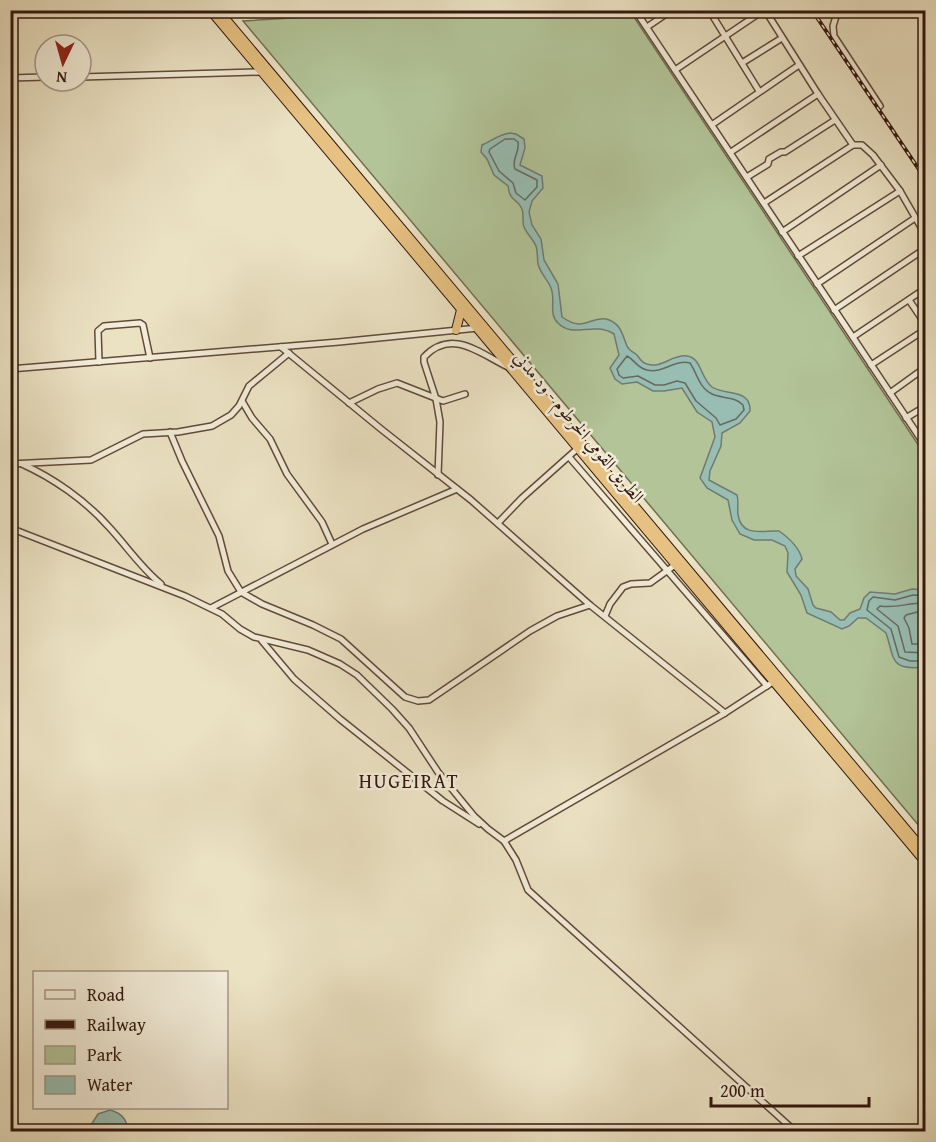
<svg xmlns="http://www.w3.org/2000/svg" width="936" height="1142" font-family="'Gentium Book Plus',Amiri,serif">
<style>
.green{fill:#b2c498;stroke:#726e53;stroke-width:1.5}
.water{fill:#98beb3;stroke:#707b71;stroke-width:1.5}
.lines{fill:none;stroke-linecap:round;stroke-linejoin:round}
.shore{stroke:#666a60;stroke-width:1.5}
.minor-casing{stroke:#614a3b;stroke-width:8}
.highway-casing{stroke:#33170e;stroke-width:10}
.minor{stroke:#f2ecd8;stroke-width:5}
.highway{stroke:#e6c182;stroke-width:8}
.rail-casing{stroke:#33170e;stroke-width:4}
.rail{stroke:#f2ecd8;stroke-width:1.5;stroke-dasharray:4.5;stroke-linecap:butt}
.labels{text-anchor:middle;stroke-width:5;stroke-linejoin:round;paint-order:stroke}
.street-label{font-size:18px;fill:#33170e;stroke:#f2ecd8}
.neighbourhood-label{font-size:20px;letter-spacing:1.5px;fill:#33170e;stroke:#f2ecd8}
</style>
<rect width="100%" height="100%" fill="#ebe2c3"/>
<filter id="stains"><feTurbulence type="fractalNoise" baseFrequency=".00333" numOctaves="4"/><feColorMatrix values="0 0 0 0 .2 0 0 0 0 .09 0 0 0 0 .02 0 0 0 .5 -.17"/></filter>
<radialGradient id="worn" r=".72"><stop offset=".6" stop-color="#630" stop-opacity="0"/><stop offset="1" stop-color="#630" stop-opacity=".3"/></radialGradient>
<path class="green" d="M422 10 630 11 925 455V833L243 21Z"/>
<g class="water">
<path d="M510 133 516 134 524 139 525 148 520 165 542 176 543 188 532 201 529 212 532 225 541 239 544 260 558 284 562 317C584 333 590 316 606 319 621 323 622 334 627 346 629 351 634 352 637 355 640 359 642 363 647 364 662 369 672 354 687 356 702 358 700 378 712 387 725 396 751 388 750 411L740 423 722 433 721 446 710 471 709 480 737 495C739 502 737 508 738 515 742 538 763 530 779 531 789 538 799 547 802 559L795 569 796 576 808 589 813 605 816 608 831 612 840 620H844L850 613 860 609 864 598 870 592 895 594 912 589 925 590V667C889 671 895 659 886 633L866 618H858L849 626 842 629 807 613 801 595 787 572 788 553 785 546 772 540H754L740 534 732 520 728 500 707 488 700 478 715 437 712 422 697 412 682 388 664 391H653L637 382 622 384 615 379 610 368 619 355 614 334C593 321 573 339 558 323 548 314 556 300 551 288 548 280 540 273 538 264 537 258 538 252 536 246 533 239 527 234 524 227 522 221 524 214 522 209 518 198 510 203 508 186L494 175 487 159 481 152 482 145C491 141 500 134 510 133Z"/>
<path d="M110 1110C121 1113 128 1119 127 1131H91V1125L98 1114Z"/>
</g>
<g class="lines">
<g class="shore">
<path d="M505 139H514L518 142C520 153 511 159 515 169L537 180V187L525 200 516 193 513 183 499 171 489 152 490 149Z"/>
<path d="M627 356C635 360 637 368 647 370 663 374 674 359 690 363 697 373 699 388 712 394 723 399 734 396 743 405L744 410 736 419 720 425 716 418 696 401 685 383 677 381 664 385H655L638 376 623 378 619 375 617 369Z"/>
<path d="M926 596 913 595 895 600 873 597 869 601 867 610 891 629 899 657 910 661H926"/>
<path d="M926 603C909 602 897 609 880 606L877 609 898 626 905 652 926 653"/>
<path d="M926 612H917L906 615 904 618 909 628 912 644H926"/>
</g>
<g class="minor-casing">
<g id="minor">
<path d="M635 10 926 447"/>
<path d="M709 10 759 91"/>
<path d="M765 10 818 94 853 145"/>
<path d="M838 10 833 26 834 36 880 106"/>
<path d="M220 12 242 10"/>
<path d="M647 27 672 10"/>
<path d="M742 63 782 38"/>
<path d="M675 70 764 10"/>
<path d="M81 77 260 72"/>
<path d="M10 78 45 77"/>
<path d="M713 124 799 65"/>
<path d="M731 152 818 94"/>
<path d="M747 177 768 164 769 159 781 152H785L835 120"/>
<path d="M764 203 853 145H862L873 155 900 191 926 236"/>
<path d="M782 232 881 165"/>
<path d="M798 256 900 191"/>
<path d="M817 284 915 218"/>
<path d="M909 300 926 325"/>
<path d="M834 310 926 248"/>
<path d="M853 337 926 288"/>
<path d="M281 347 381 429 471 500 590 605 725 713"/>
<path d="M99 362 98 331 104 326 140 323 143 325 150 358"/>
<path d="M871 365 926 329"/>
<path d="M10 369 339 342 478 328"/>
<path d="M890 393 926 367"/>
<path d="M242 401 252 418 270 439 287 474 322 522 332 544"/>
<path d="M349 403 378 389 397 383 443 401 465 394"/>
<path d="M906 418 926 406"/>
<path d="M170 432 182 461 219 536 228 571 241 592 262 604 313 625 341 639 405 697 418 701 429 700 530 631 557 616 590 605"/>
<path d="M569 457 767 686"/>
<path d="M10 464 91 460 143 434 178 432 212 426 231 415 239 406 249 386 289 353"/>
<path d="M22 464C53 478 85 500 108 526 126 545 140 567 161 584"/>
<path d="M438 475 440 422 436 399 424 362V357C452 328 479 353 508 367"/>
<path d="M498 523 522 498 577 449"/>
<path d="M10 528 185 596 222 614 240 629 254 637 308 650 340 664 357 675 392 709 409 728 438 772 474 816 488 829 504 841 516 860 528 890 796 1132"/>
<path d="M211 608 363 529 457 489"/>
<path d="M605 616 610 604 623 587 631 584 650 583 675 565"/>
<path d="M262 641 294 679 340 719 443 801 479 824"/>
<path d="M504 841 725 713 776 680"/>
</g>
</g>
<g class="highway-casing">
<g id="highway">
<path d="M210 10 926 863"/>
<path d="M218 10 926 853"/>
<path d="M456 330 461 310"/>
</g>
</g>
<use href="#minor" class="minor"/>
<use href="#highway" class="highway"/>
<g class="rail-casing">
<path id="rail" d="M812 10 926 180"/>
</g>
<use href="#rail" class="rail"/>
</g>
<g class="labels">
<g class="street-label">
<text transform="translate(579 427) rotate(50)" y="6">الطريق القومي الخرطوم - ود مدني</text>
</g>
<g class="neighbourhood-label">
<text x="409" y="788">HUGEIRAT</text>
</g>
</g>
<rect width="936" height="1142" fill="none" stroke="#ebe2c3" stroke-width="36"/>
<rect x="12" y="12" width="912" height="1118" fill="none" stroke="#33170e" stroke-width="3"/>
<rect x="18" y="18" width="900" height="1106" fill="none" stroke="#33170e" stroke-width="1.5"/>
<rect x="33" y="971" width="195" height="138" fill="#f2ecd8" stroke="#a69787" stroke-width="1.5"/>
<rect x="45" y="990" width="30" height="9" fill="#f2ecd8" stroke="#a69787" stroke-width="1.5"/>
<text x="87" y="1001" font-size="18" fill="#33170e">Road</text>
<rect x="45" y="1020" width="30" height="9" fill="#33170e" stroke="#a69787" stroke-width="1.5"/>
<text x="87" y="1031" font-size="18" fill="#33170e">Railway</text>
<rect x="45" y="1046" width="30" height="18" fill="#b2c498" stroke="#a69787" stroke-width="1.5"/>
<text x="87" y="1061" font-size="18" fill="#33170e">Park</text>
<rect x="45" y="1076" width="30" height="18" fill="#98beb3" stroke="#a69787" stroke-width="1.5"/>
<text x="87" y="1091" font-size="18" fill="#33170e">Water</text>
<g transform="translate(63 63) rotate(185)"><circle r="28" fill="#f2ecd8" stroke="#a69787" stroke-width="1.5"/>
<path d="M0-4.5L10 22L0 15L-10 22Z" fill="#8f2418"/>
<text y="-9" font-size="16" font-weight="bold" text-anchor="middle" fill="#33170e">N</text>
</g>
<path d="M711 1097v9h158v-9" fill="none" stroke="#33170e" stroke-width="3"/>
<text x="720" y="1097" font-size="18" fill="#33170e" stroke="#f2ecd8" stroke-width="4.5" paint-order="stroke">200 m</text>
<rect width="100%" height="100%" filter="url(#stains)"/>
<rect width="100%" height="100%" fill="url(#worn)"/>
</svg>
